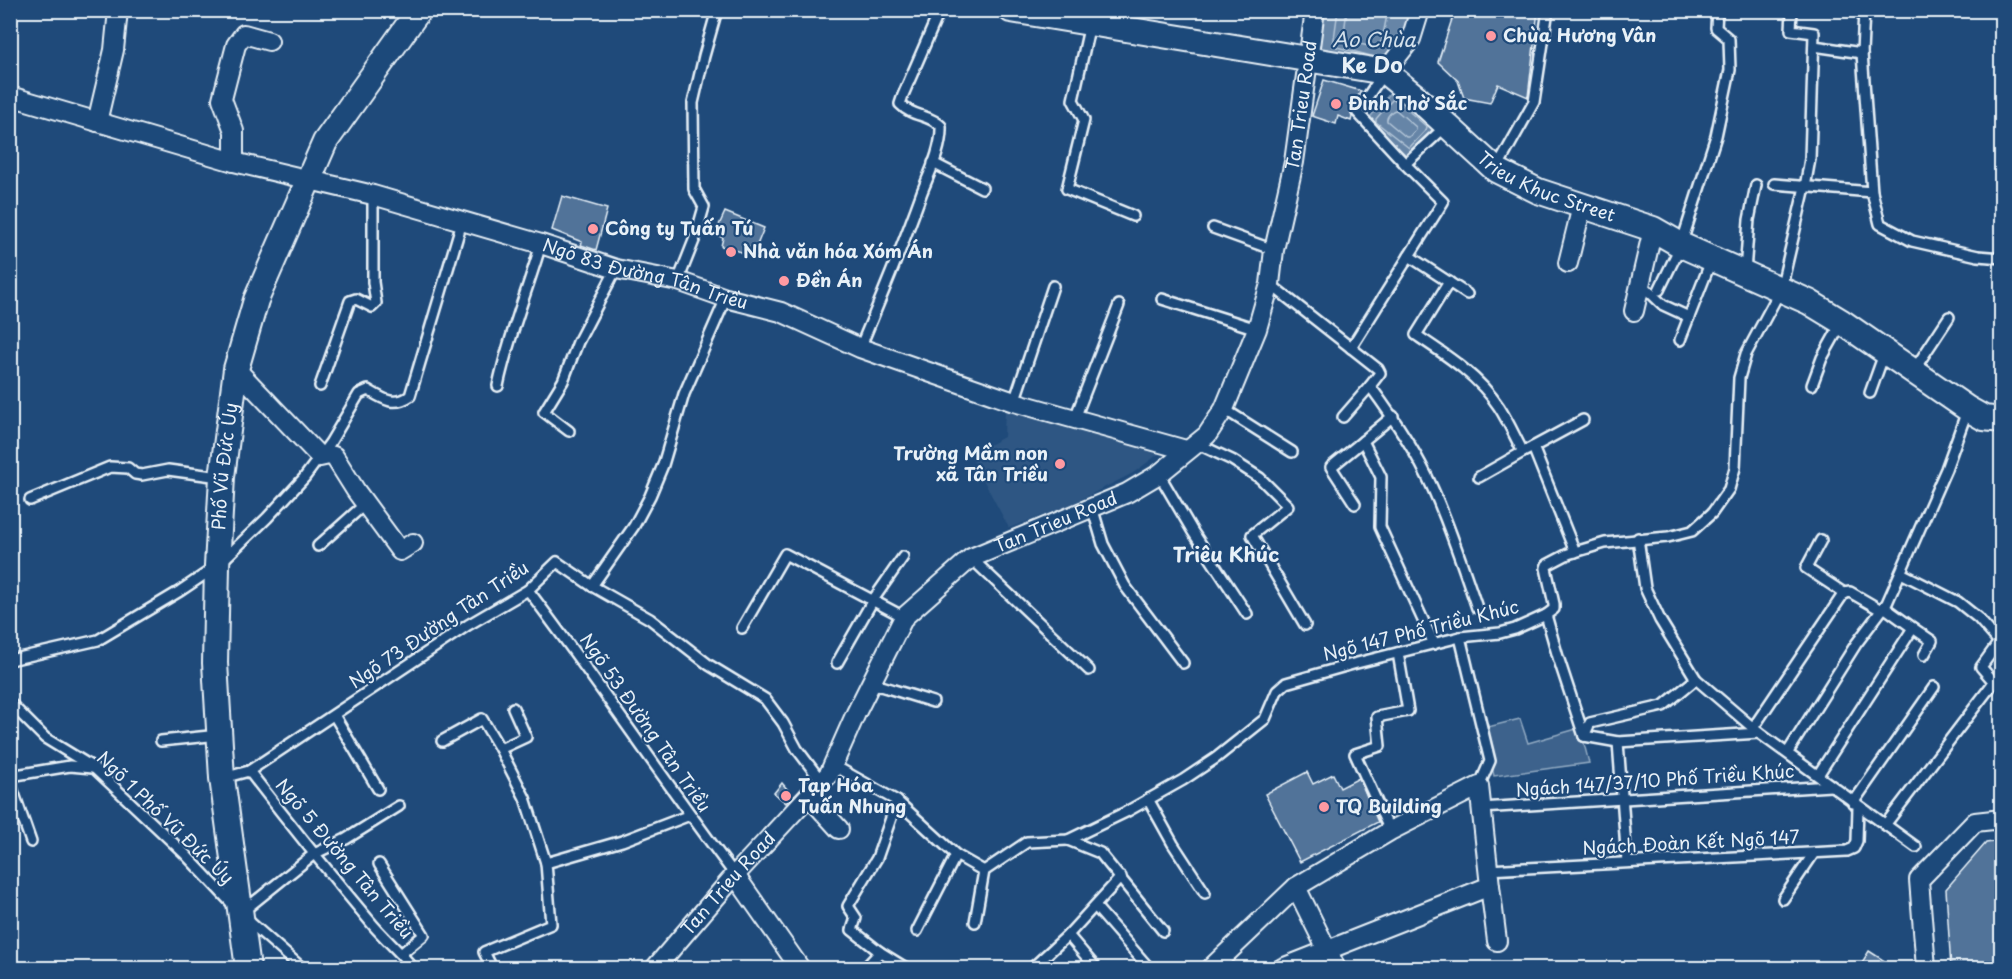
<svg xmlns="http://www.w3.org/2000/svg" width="2012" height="979" font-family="'Playpen Sans',sans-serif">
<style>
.built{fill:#2e5683}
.green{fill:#3c628c;stroke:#92aac2;stroke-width:1.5}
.water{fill:#6685a7;stroke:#9ab0c7;stroke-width:1.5}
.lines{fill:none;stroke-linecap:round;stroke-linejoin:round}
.shore{stroke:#b4c6d8;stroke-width:1.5}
.building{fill:#517399;stroke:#e8f1f8;stroke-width:1.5}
.lane-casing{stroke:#e8f1f8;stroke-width:14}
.street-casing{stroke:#e8f1f8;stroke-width:22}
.secondary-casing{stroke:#e8f1f8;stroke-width:28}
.lane{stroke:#1f4a7a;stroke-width:9}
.street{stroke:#1f4a7a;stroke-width:18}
.secondary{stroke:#1f4a7a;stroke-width:24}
.poi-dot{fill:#ff9aa2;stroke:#1f4a7a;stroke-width:2}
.labels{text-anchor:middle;stroke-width:4.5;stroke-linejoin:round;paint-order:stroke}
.poi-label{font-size:18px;font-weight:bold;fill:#e8f1f8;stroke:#1f4a7a;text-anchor:start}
.street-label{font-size:18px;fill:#e8f1f8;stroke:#1f4a7a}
.water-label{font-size:20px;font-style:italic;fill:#d4e1ec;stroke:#1f4a7a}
.neighbourhood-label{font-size:20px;font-weight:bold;fill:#e8f1f8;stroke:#1f4a7a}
.quarter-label{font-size:21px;font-weight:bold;fill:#e8f1f8;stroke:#1f4a7a}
</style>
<rect width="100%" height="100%" fill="#1f4a7a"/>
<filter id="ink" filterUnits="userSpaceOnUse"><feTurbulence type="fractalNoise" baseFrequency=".0167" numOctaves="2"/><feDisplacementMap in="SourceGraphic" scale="12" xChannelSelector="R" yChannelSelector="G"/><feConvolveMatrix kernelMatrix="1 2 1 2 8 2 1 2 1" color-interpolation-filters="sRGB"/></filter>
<g filter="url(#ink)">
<path class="built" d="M1005 408 1160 453 1133 473 1068 506 1009 528 970 455 1004 437Z"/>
<path class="green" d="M1520 719 1528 743 1580 728 1589 763 1494 776 1484 728Z"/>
<g class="water">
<path d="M1325 11H1411L1398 62 1315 57Z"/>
<path d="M1393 90 1437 127 1409 157 1366 122Z"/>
</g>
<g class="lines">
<g class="shore">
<path d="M1338 10 1333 46 1375 57"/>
<path d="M1347 10 1343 40 1377 48 1382 40 1388 10"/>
<path d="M1392 100H1396L1427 127 1426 130 1409 148 1376 122V119Z"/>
<path d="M1396 110 1416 127V130L1409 137H1406L1387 121C1386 117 1392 110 1396 110Z"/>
</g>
</g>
<g class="building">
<path d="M1455 10H1538L1528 97 1498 84 1490 103 1464 98 1458 81 1438 62Z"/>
<path d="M1324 80 1361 91 1350 110 1352 117 1351 121 1338 116 1336 124 1312 116Z"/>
<path d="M562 196 607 209 596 250 581 245 582 242 552 230Z"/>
<path d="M725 212 764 228 755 250 747 247 745 253 721 246 723 238 715 234Z"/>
<path d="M1307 772 1313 784 1333 774 1340 788 1359 778 1378 822 1300 862 1265 794Z"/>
<path d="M782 783 793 796 786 803 774 793Z"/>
<path d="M2001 841V969H1951L1946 889 1986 843Z"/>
<path d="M1869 951 1897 969H1858Z"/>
</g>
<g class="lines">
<g class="lane-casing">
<g id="lane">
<path d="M1090 24 1073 100 1084 120 1067 189 1133 216"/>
<path d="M1814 46 1862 53"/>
<path d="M933 163 982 188"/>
<path d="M1405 164 1447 125"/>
<path d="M1497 168 1534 102 1548 10"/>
<path d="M1774 184 1872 192 1862 53 1864 10"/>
<path d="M1872 192 1880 224 1912 241 1978 256 2002 258"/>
<path d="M1213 228 1274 250"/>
<path d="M1409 256 1467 294"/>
<path d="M1745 271 1749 220 1756 185"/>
<path d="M678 281 695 238 704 207 694 189 693 103 704 56 717 10"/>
<path d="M1449 282 1416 335C1446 355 1479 376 1499 407 1508 421 1515 437 1523 452L1533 447 1575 552"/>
<path d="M1640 283 1663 305 1689 317"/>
<path d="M1270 284 1378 369 1380 373 1370 386C1393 417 1416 451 1432 487 1449 524 1464 569 1477 608"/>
<path d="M1659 290 1681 245 1716 136 1730 70 1729 39 1716 28 1717 10"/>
<path d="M1162 299 1257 329"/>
<path d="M1680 340 1711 261"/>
<path d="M860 348C882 296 903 245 922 192 930 172 942 148 941 126 929 114 912 117 900 104L903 95 940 10"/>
<path d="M1351 348 1443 202 1405 164 1357 112 1383 74"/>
<path d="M1914 370 1949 317"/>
<path d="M1812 385 1822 358 1841 324"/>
<path d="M320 386 350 301 356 299 372 307 376 303 373 282V195"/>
<path d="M498 386C508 338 527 292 541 244"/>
<path d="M1870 393 1884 354"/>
<path d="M1014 402 1053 286"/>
<path d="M1224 409 1292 452"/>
<path d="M1393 416 1363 441 1381 477 1380 527 1434 644"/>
<path d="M1343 417 1370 386"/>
<path d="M1075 418 1119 305"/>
<path d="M569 431 544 412 563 381 578 342 616 269"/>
<path d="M1198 444 1232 460 1260 478 1288 506 1252 535 1305 625"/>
<path d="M1533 447 1583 420"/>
<path d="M1159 474 1193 532 1247 614"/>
<path d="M1479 477 1523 452"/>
<path d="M30 500 110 467 128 468 135 474 142 475 168 470 220 477"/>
<path d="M1355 504 1331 467 1363 441"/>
<path d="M1092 507 1103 544 1125 586 1183 663"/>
<path d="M1638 538 1645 588 1660 620 1696 679 1759 733 1916 847"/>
<path d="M1821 540 1806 568 1844 593 1850 592 1881 610"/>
<path d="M318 546 365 504"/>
<path d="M971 558 1089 670"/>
<path d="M592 586 634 526 650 496 663 465 684 394 726 298"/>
<path d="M528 590C599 683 664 781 735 875"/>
<path d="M1546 615 1558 657 1584 736"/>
<path d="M742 628 785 554 904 617"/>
<path d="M1913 628 1932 641 1924 655"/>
<path d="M1460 637 1490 761 1479 786"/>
<path d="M10 660 98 640 180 591 217 566 267 518 304 478 330 443 359 394 368 390C383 399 394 407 410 396L462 222"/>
<path d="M837 663 873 600 903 557"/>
<path d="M871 683 933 702"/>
<path d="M10 703 45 738 94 768 184 853 234 906"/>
<path d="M334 715 378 789"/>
<path d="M1753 728 1844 593"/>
<path d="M1584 736 1618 742 1759 733"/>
<path d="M1584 736 1590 723 1663 706 1696 679"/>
<path d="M161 741 219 735"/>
<path d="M442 741 482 719 500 749"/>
<path d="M1618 742 1627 862"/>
<path d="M1788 752 1856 644 1887 603 1946 469 1967 411"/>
<path d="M833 765 897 801 956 855 984 871"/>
<path d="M249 771C289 823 330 874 373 925 386 940 401 953 413 968"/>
<path d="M1818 775 1913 628 1884 607"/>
<path d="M10 776 70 766 92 768"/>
<path d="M223 778 249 771 468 625 528 590 557 562 592 586 650 619 709 665 765 699 783 723 797 749 822 782"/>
<path d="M10 782 31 842"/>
<path d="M1148 799 1173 844 1205 893"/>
<path d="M1853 803 1934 687"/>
<path d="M1481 808 1831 786"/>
<path d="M1885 825 1994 682 1981 667 1999 642 1978 618 1958 602 1901 573"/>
<path d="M1390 831 1355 754 1380 746 1377 717 1408 711 1398 653"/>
<path d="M1068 840 1100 853 1163 931"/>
<path d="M546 863 622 841 690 815"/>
<path d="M379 864 424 935 402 953"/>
<path d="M1488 870 1847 851 1854 848 1857 841 1858 807"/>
<path d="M1783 899 1814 853"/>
<path d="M1095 906 1149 968"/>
<path d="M242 912 314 854 346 839 399 806"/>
<path d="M245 918 302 968"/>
<path d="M975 922 984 871 1027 842 1068 840 1126 812 1183 780 1216 758 1265 719 1277 691 1286 683 1353 664 1460 637 1500 633 1515 629 1546 615 1554 609V604L1546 568 1547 565 1568 554 1605 543 1668 537 1692 531 1712 513 1729 489 1735 468 1739 378 1746 354 1781 289 1805 187 1810 159 1814 33 1791 30 1792 10"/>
<path d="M917 931 956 855"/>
<path d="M1068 935 1096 968"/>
<path d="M880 952 852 930 856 918 848 906 877 858 897 801"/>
<path d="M487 968 491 966 484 952 551 924 546 863 525 798 500 749 526 737 513 708"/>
<path d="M865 968 880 952 906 968"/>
<path d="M1032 968 1068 935 1121 877"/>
</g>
</g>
<g class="street-casing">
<g id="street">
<path d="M1385 72 1411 39 1420 10"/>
<path id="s1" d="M10 96 234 162 373 195 541 244 616 269 678 281 726 298 781 312 860 348 1014 402 1186 450"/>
<path d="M97 122 114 50 118 10"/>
<path d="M234 162V131L222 99 236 45 244 34 269 41"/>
<path d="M1568 263 1582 206"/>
<path d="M1634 311 1653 229"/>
<path d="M236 369 320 457 329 455 334 456 356 491 400 551 413 543"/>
<path d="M809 796 839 829"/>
<path d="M735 875 800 968"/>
<path d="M1490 886 1497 941"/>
<path d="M1296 887 1336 968"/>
<path id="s2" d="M655 968 735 875 829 774 856 713 904 617 971 558 1127 493 1159 474 1207 435 1224 409 1257 329 1270 284 1274 250 1294 162 1315 10"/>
<path d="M1211 968 1296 887 1390 831 1479 786 1490 886 1282 968"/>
<path d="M1926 968 1919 880 1975 822 2002 819"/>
</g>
</g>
<g class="secondary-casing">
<g id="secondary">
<path id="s3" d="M1011 10 1385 72 1416 97 1496 170 1538 191 1653 229 1681 245 1809 302 1842 322 1968 409 1984 418 2002 420"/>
<path id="s4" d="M248 968 222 778 215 663 217 566 222 477 236 369 256 300 325 142 419 10"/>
</g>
</g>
<use href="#lane" class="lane"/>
<use href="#street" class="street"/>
<use href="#secondary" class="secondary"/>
</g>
</g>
<g class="poi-dot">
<circle cx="1491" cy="36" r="6"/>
<circle cx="1336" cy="104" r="6"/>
<circle cx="593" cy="229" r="6"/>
<circle cx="731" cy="252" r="6"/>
<circle cx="784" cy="281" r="6"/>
<circle cx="1060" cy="464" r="6"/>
<circle cx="786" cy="796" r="6"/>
<circle cx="1324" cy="807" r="6"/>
</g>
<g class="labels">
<g class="poi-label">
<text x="1503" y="42">Chùa Hương Vân</text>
<text x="1348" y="110">Đình Thờ Sắc</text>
<text x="605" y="235">Công ty Tuấn Tú</text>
<text x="743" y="258">Nhà văn hóa Xóm Án</text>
<text x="796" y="287">Đền Án</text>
<text x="1048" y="460" text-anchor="end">Trường Mầm non<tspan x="1048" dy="21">xã Tân Triều</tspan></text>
<text x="798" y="792">Tạp Hóa<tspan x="798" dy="21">Tuấn Nhung</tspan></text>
<text x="1336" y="813">TQ Building</text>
</g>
<g class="street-label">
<text dy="6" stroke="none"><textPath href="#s2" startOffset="1138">Tan Trieu Road</textPath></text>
<text dy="6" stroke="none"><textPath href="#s3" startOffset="580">Trieu Khuc Street</textPath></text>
<text dy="6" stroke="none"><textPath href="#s1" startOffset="660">Ngõ 83 Đường Tân Triều</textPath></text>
<text dy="6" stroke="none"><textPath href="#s4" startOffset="504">Phố Vũ Đức Úy</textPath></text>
<text dy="6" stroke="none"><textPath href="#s2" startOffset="616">Tan Trieu Road</textPath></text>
<text transform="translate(439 625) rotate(-34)" y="6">Ngõ 73 Đường Tân Triều</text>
<text transform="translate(1421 631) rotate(-14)" y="6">Ngõ 147 Phố Triều Khúc</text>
<text transform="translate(645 723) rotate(55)" y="6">Ngõ 53 Đường Tân Triều</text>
<text transform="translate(1655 781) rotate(-4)" y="6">Ngách 147/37/10 Phố Triều Khúc</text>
<text transform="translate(165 818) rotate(44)" y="6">Ngõ 1 Phố Vũ Đức Úy</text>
<text transform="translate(1691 843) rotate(-3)" y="6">Ngách Đoàn Kết Ngõ 147</text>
<text transform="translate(344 859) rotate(50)" y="6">Ngõ 5 Đường Tân Triều</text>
<text dy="6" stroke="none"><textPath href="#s2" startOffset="112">Tan Trieu Road</textPath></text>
</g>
<g class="water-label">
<text x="1374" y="47">Ao Chùa</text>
</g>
<g class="neighbourhood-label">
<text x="1226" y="562">Triêu Khúc</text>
</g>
<g class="quarter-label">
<text x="1372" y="73">Ke Do</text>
</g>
</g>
<rect width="2012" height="979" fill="none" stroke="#1f4a7a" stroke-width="36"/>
<rect x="18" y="18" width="1976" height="943" fill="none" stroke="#e8f1f8" stroke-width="2" filter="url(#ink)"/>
</svg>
